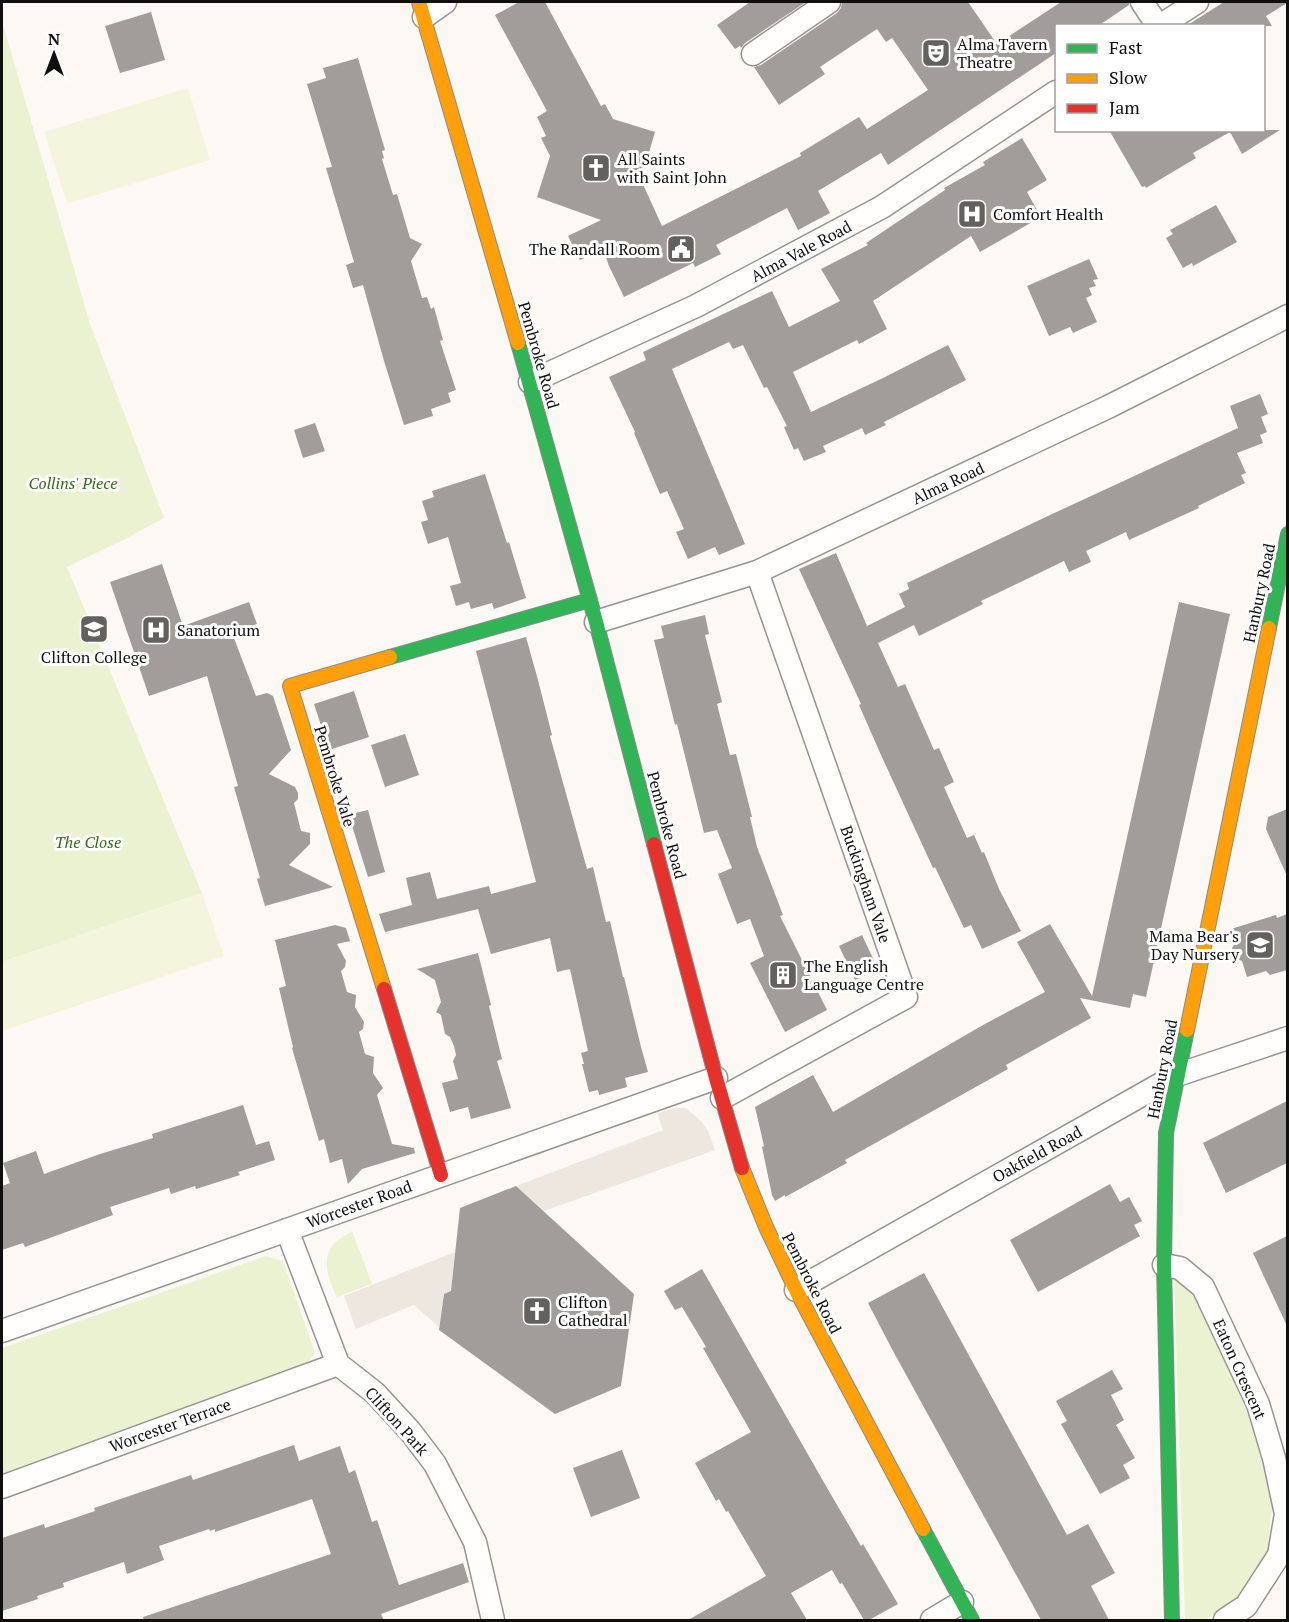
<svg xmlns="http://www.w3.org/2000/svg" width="1289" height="1622" font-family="'PT Serif',serif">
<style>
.green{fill:#eaf2d2}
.pitch{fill:#f3f6dd}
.plaza{fill:#ede7df}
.building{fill:#a09d9a}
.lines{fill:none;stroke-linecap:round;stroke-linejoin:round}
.street-casing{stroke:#969492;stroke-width:25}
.fast-casing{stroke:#8c8b89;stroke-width:16}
.slow-casing{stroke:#8c8b89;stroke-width:16}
.jam-casing{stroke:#8c8b89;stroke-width:16}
.street{stroke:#fffefd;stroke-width:22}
.fast{stroke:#30b455;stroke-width:14}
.slow{stroke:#ff9f0a;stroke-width:14}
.jam{stroke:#e5322d;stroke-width:14}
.labels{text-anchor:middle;stroke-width:6;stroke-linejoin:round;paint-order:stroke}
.poi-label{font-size:16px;fill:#0f0f0f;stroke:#fff;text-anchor:start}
.street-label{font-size:16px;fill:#0f0f0f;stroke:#fff}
.park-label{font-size:16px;font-style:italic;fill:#376c1a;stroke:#fff}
</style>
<rect width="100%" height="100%" fill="#fcf9f4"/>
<g class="green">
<path d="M2 21 90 324 164 518 125 539 67 567 202 893 2 962Z"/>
<path d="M352 1231 372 1284 337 1297C329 1281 319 1257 336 1242 340 1238 347 1235 352 1231Z"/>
<path d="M266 1256 283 1261 315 1353 304 1366 2 1476V1348Z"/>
<path d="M1174 1279 1201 1303 1251 1410 1273 1497 1267 1552 1238 1598 1205 1620H1185Z"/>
</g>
<g class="pitch">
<path d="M188 88 210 160 67 204 44 132Z"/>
<path d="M202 893 224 956 2 1031V962Z"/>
</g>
<g class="plaza">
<path d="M676 1108H686L701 1121 708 1131 715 1150 544 1211 516 1186 663 1130 657 1113Z"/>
<path d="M455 1252 451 1291 444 1294 439 1327 414 1305 356 1329 344 1296Z"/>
</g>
<g class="building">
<path d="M519 2H545L601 106 605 104 613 119 655 132 641 180 662 226 801 156 800 153 859 117 867 129 928 90 892 38 886 42 877 29 820 67 825 74 779 105 754 67 761 65 837 13 841 8 842 2H968L997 44 1061 2H1129V5L1098 26H1056V53L888 165 881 153 818 191 830 213 798 230 787 208 716 245 721 254 695 267 693 263 624 297 609 266 603 249 580 260 568 236 601 220 537 197 550 156 541 138 546 136 537 117 547 111 495 15Z"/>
<path d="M750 2H806L745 43 741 48 740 46 735 49 717 25Z"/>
<path d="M1224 2H1287V3L1266 16 1272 26H1186Z"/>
<path d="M151 12 165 60 120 73 105 26Z"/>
<path d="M358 58 385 150 382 151 384 158 382 159 393 195 397 194 410 238 422 244 411 261 422 298 427 297 431 309 434 307 443 340 440 341 456 390 448 393 451 402 431 409 433 416 404 425 384 361 363 285 353 288 346 265 354 262 326 168 332 167 307 84 326 78 323 68Z"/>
<path d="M1109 130H1280L1242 154 1230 132 1193 153 1196 158 1146 188 1145 186 1142 187Z"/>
<path d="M1022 138 1047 180 1027 192 1041 217 980 252 971 236 873 301 887 329 859 344 857 340 793 372 811 412 883 378 948 345 966 380 884 422 886 425 865 435 862 428 823 446 826 452 804 461 798 448 794 450 784 427 787 426 767 387 764 388 743 345 733 349 729 342 672 369 745 544 719 555 715 547 688 559 676 532 684 529 667 491 660 494 634 433 635 432 609 377 646 360 643 352 772 291 789 327 840 301 821 269 868 245 866 243 945 190 944 188 985 165 983 162Z"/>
<path d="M1216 205 1237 242 1193 266 1192 263 1183 268 1166 238 1173 234 1170 230Z"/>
<path d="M1089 259 1098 279 1093 280 1096 286 1089 288 1092 295 1086 298 1097 322 1073 333 1070 327 1049 336 1027 286Z"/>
<path d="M1260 394 1268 414 1261 417 1267 432 1260 435 1263 443 1237 453 1246 473 1241 475 1245 483 1198 506 1199 508 1129 540 1126 532 1086 551 1091 562 1069 572 1064 561 981 601 983 604 919 636 914 625 878 643 898 687 905 684 934 750 939 748 954 782 944 787 967 838 974 835 982 853 984 852 999 889 1021 931 982 949 971 925 964 928 935 867 933 868 881 755 859 705 861 704 799 569 836 553 867 626 905 607 899 594 909 589 907 583 1050 515 1238 428 1230 406Z"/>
<path d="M315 423 325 451 303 458 294 430Z"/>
<path d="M485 474 507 543 509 542 526 598 494 609 492 603 471 609 469 602 456 606 450 586 461 583 448 537 428 544 421 522 428 520 422 501 434 497 432 491Z"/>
<path d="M162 564 183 626 249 602 257 624 232 633 256 696 267 693 273 696 291 750 269 774 295 787 298 793V799L294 803 301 831 310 833V844L289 865 333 887 265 906 257 879 260 878 234 787 238 786 207 676 149 696 110 582Z"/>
<path d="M1179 602 1230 614 1146 997 1133 994 1130 1008 1080 998 1091 1018 1006 1065 1008 1069 845 1160 847 1163 785 1197V1195L775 1201 772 1195 762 1147 764 1146 755 1107 813 1075 833 1112 983 1025 1045 992 1017 942 1050 924 1092 996Z"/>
<path d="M705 615 709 634 705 635 722 702 717 704 730 755 736 754 752 817H750L757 847 783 915 780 916 827 1010 785 1032 750 963 764 956 750 919 737 924 718 874 732 868 717 830 704 833 677 724 675 725 654 640 664 638 661 626Z"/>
<path d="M526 637 538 680 552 735 550 736 587 869 593 867 606 922 610 921 623 977H624L641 1047 648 1072 625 1078 627 1087 599 1095 598 1090 589 1092 582 1064H584L581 1053 588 1051 570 969 557 972 550 938 491 954 478 909 385 932 379 914 412 905 406 878 430 872 437 899 489 886 491 894 536 882 476 651Z"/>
<path d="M354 691 369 737 329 750 314 704Z"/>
<path d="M405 734 419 775 385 787 371 745Z"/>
<path d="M1287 809V876L1266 829 1268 817Z"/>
<path d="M368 810 385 872 368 877 348 813 351 814Z"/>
<path d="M1287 914V970L1270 975 1266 971 1247 977 1242 961 1237 959 1232 948 1236 942 1231 929 1276 915 1277 918Z"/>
<path d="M335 925 346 928 350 941 337 944 346 961 345 967 341 971 347 992 356 995 355 1007 364 1022 363 1029 359 1032 365 1054 374 1057 373 1073 383 1088 377 1095 392 1144 414 1148 415 1153 362 1169 348 1184 342 1159 330 1163 324 1139 319 1141 292 1048 293 1047 279 988 286 986 275 940Z"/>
<path d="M862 935 878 969 855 980 839 946Z"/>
<path d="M478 953 491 1005 489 1006 502 1059 497 1061 511 1108 471 1119 468 1107 450 1112 442 1083 458 1079 453 1061 456 1055 454 1046 450 1037 445 1034 441 1015 436 1012 441 1002 435 980 417 969Z"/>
<path d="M1287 1101V1163L1226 1193 1203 1143Z"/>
<path d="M243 1105 256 1145 269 1141 275 1160 238 1172 240 1175 196 1189 195 1186 171 1194 169 1188 110 1207 113 1215 25 1247 23 1243 2 1250V1186L10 1183 3 1163 36 1151 44 1174 100 1154 153 1138 152 1134Z"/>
<path d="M1110 1184 1120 1202 1129 1197 1142 1221 1134 1225 1140 1236 1038 1292 1010 1240Z"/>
<path d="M516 1186 634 1294 621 1386 555 1414 439 1330 444 1294 451 1291 460 1208Z"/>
<path d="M1287 1236V1326L1253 1253Z"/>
<path d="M702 1269 826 1486 861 1546 863 1544 898 1604 869 1620H864L842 1583 840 1584 832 1570 791 1593 807 1620H688L766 1576 728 1511 726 1512 719 1499 716 1501 695 1463 751 1432 703 1348 706 1347 682 1307 675 1310 664 1291Z"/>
<path d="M924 1273 1067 1535 1088 1524 1115 1573 1091 1586 1109 1620H1041L893 1351 868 1303Z"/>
<path d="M1112 1370 1123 1389 1111 1395 1124 1420 1116 1425 1135 1458 1123 1465 1130 1478 1100 1494 1061 1424 1067 1421 1056 1401Z"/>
<path d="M294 1445 299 1461 340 1446 349 1473 355 1470 372 1522 377 1520 399 1585 463 1563 469 1582 381 1614 384 1620H144L143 1617 331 1554 312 1499 215 1532V1529L210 1531 209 1529 159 1546 164 1560 127 1574 124 1562 63 1583 64 1587 37 1596 38 1599 2 1611V1538L44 1524 45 1528 95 1511 94 1508 191 1475 193 1480Z"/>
<path d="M622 1450 640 1498 591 1517 573 1468Z"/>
</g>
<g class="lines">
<g class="street-casing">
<g id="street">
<path d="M1142 2 1158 26"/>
<path d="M424 17 445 2"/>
<path d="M1160 26 1197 2"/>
<path d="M753 54 829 2"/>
<path d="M530 382 696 306 882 207 1056 92"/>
<path d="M596 622 757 572 1108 407 1288 316"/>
<path d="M722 1098 906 997 757 572"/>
<path d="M287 1230 338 1364 375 1393 410 1431 435 1464 475 1542 493 1620"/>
<path d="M1164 1265 1180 1268 1203 1287 1258 1404 1274 1458 1286 1514 1279 1555 1246 1606 1225 1620"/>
<path d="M796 1290 1177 1075 1288 1038"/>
<path d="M2 1331 716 1078"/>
<path d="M2 1487 338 1364"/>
<path d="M932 1620 962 1602"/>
</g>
</g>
<g class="fast-casing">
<g id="fast">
<path d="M518 343 596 622 654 844"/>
<path d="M1269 628 1288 534"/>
<path d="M390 657 590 600"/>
<path d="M923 1529 972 1620"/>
<path d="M1172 1620 1164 1265 1166 1133 1187 1030"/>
</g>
</g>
<g class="slow-casing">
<g id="slow">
<path d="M419 2 518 343"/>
<path d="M384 989 290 686 390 657"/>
<path d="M1187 1030 1269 628"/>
<path d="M742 1168 766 1227 796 1290 923 1529"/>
</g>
</g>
<g class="jam-casing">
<g id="jam">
<path d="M654 844 716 1078 742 1168"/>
<path d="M384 989 441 1175"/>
</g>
</g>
<use href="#street" class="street"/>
<use href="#fast" class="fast"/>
<use href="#slow" class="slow"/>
<use href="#jam" class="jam"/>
</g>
<defs>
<g id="theatre-square" transform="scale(1.5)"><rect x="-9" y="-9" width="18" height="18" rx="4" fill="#62615f" stroke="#fff"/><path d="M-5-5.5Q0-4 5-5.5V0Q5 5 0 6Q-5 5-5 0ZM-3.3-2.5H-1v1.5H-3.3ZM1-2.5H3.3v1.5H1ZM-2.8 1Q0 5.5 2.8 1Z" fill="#fff"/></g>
<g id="church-square" transform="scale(1.5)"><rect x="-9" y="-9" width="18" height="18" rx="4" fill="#62615f" stroke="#fff"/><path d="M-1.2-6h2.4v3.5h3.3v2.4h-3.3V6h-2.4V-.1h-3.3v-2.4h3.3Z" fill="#fff"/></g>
<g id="hospital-square" transform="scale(1.5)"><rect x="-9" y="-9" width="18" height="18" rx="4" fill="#62615f" stroke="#fff"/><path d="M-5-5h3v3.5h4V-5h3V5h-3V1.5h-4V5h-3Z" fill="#fff"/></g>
<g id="civic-square" transform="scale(1.5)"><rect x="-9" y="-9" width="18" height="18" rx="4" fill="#62615f" stroke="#fff"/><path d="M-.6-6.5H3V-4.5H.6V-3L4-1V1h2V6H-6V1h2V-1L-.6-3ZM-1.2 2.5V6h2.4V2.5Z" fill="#fff"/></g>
<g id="school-square" transform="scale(1.5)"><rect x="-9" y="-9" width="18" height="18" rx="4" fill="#62615f" stroke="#fff"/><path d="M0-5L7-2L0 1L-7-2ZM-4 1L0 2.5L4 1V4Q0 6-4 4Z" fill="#fff"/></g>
<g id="building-square" transform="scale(1.5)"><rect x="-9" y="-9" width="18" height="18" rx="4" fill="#62615f" stroke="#fff"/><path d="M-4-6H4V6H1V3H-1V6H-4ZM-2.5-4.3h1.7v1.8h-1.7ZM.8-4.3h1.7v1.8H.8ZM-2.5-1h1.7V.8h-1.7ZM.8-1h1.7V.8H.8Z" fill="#fff"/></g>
</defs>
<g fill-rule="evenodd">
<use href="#theatre-square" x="936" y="53"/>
<use href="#church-square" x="596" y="168"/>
<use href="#hospital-square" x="972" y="214"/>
<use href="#civic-square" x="681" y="249"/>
<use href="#school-square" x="94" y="629"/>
<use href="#hospital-square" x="156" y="630"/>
<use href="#school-square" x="1260" y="945"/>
<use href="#building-square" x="783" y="975"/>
<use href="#church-square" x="537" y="1311"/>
</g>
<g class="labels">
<g class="poi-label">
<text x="957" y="50">Alma Tavern<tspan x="957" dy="18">Theatre</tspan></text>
<text x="617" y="165">All Saints<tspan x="617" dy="18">with Saint John</tspan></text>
<text x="993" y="220">Comfort Health</text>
<text x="660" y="255" text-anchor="end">The Randall Room</text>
<text x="177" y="636">Sanatorium</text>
<text x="94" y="663" text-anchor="middle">Clifton College</text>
<text x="1239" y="942" text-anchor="end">Mama Bear's<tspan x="1239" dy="18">Day Nursery</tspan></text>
<text x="804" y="972">The English<tspan x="804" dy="18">Language Centre</tspan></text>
<text x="558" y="1308">Clifton<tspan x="558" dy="18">Cathedral</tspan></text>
</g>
<g class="street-label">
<text transform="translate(801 251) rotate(-28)" y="6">Alma Vale Road</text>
<text transform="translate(539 355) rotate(74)" y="6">Pembroke Road</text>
<text transform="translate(948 483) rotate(-25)" y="6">Alma Road</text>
<text transform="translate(1259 593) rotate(-78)" y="6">Hanbury Road</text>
<text transform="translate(335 776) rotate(73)" y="6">Pembroke Vale</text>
<text transform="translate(667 825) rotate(75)" y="6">Pembroke Road</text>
<text transform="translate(866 884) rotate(71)" y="6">Buckingham Vale</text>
<text transform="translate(1162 1069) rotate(-79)" y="6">Hanbury Road</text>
<text transform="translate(1037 1154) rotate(-29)" y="6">Oakfield Road</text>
<text transform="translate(359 1204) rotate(-20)" y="6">Worcester Road</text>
<text transform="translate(812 1283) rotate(63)" y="6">Pembroke Road</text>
<text transform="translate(1240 1369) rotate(66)" y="6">Eaton Crescent</text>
<text transform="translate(397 1421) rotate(48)" y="6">Clifton Park</text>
<text transform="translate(170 1425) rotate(-20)" y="6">Worcester Terrace</text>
</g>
<g class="park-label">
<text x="73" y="489">Collins' Piece</text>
<text x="88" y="848">The Close</text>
</g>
</g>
<rect width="1289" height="1622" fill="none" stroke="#0f0f0f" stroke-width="6"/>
<rect x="1055" y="24" width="210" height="108" fill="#ffffff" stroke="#9f9f9f" stroke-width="1.5"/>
<rect x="1067" y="44" width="30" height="9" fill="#30b455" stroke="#9f9f9f" stroke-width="1.5"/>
<text x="1109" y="54" font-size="18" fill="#0f0f0f">Fast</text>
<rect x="1067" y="74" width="30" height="9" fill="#ff9f0a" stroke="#9f9f9f" stroke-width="1.5"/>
<text x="1109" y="84" font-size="18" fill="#0f0f0f">Slow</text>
<rect x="1067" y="104" width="30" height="9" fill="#e5322d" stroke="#9f9f9f" stroke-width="1.5"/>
<text x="1109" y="114" font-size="18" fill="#0f0f0f">Jam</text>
<g transform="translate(54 54)" stroke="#ffffff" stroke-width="4.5" paint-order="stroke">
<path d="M0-4.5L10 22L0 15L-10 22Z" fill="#0f0f0f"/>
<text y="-9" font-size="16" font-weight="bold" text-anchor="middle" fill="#0f0f0f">N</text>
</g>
</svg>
